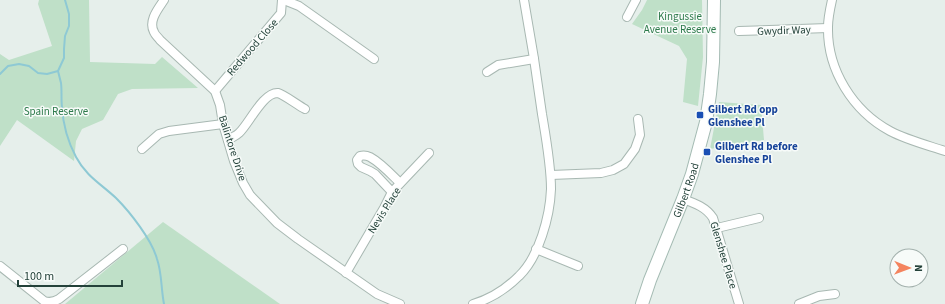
<svg xmlns="http://www.w3.org/2000/svg" width="945" height="304" font-family="'Source Sans 3',sans-serif">
<style>
.green{fill:#bfe0c8}
.lines{fill:none;stroke-linecap:round;stroke-linejoin:round}
.stream{stroke:#8ec9d4;stroke-width:2}
.street-casing{stroke:#a8b8b2;stroke-width:10}
.secondary-casing{stroke:#a4bbb3;stroke-width:14}
.street{stroke:#fff;stroke-width:8}
.secondary{stroke:#fff;stroke-width:12}
.transit-dot{fill:#1a4fb4;stroke:#f7fbf9;stroke-width:1.5}
.labels{text-anchor:middle;stroke-width:3;stroke-linejoin:round;paint-order:stroke}
.park-label{font-size:11px;fill:#2d7a4b;stroke:#f7fbf9}
.street-label{font-size:11px;fill:#24423a;stroke:#f7fbf9}
.transit-label{font-size:11px;font-weight:bold;fill:#164399;stroke:#f7fbf9;text-anchor:start}
</style>
<rect width="100%" height="100%" fill="#e6efeb"/>
<g class="green">
<path d="M39 0H89L90 62 155 64 162 57 198 88 132 89 118 94 103 120 82 129 76 141 74 161 17 120 0 146V54L9 60 52 46 38 4Z"/>
<path d="M647 0H702L703 57 698 106 683 102 687 59 679 46 632 24 642 10Z"/>
<path d="M719 102 761 105 764 140 710 149Z"/>
<path d="M163 222 280 304H65Z"/>
</g>
<g class="lines">
<g class="stream">
<path d="M58 71C59 75 60 79 61 83 62 91 61 99 62 107 63 124 68 142 76 157 86 176 101 184 116 198 130 212 152 240 157 259 162 273 161 289 164 304"/>
<path d="M0 74 8 66 19 64 29 66 38 73 47 74 58 71 64 58V49L65 36 69 26V14L65 0"/>
</g>
<g class="street-casing">
<g id="street">
<path d="M164 0C158 9 148 21 154 32 155 35 158 37 160 40L215 91 220 105 223 124 234 161 243 183 250 195 277 223 298 239 377 294 400 304"/>
<path d="M284 0 299 6 374 59"/>
<path d="M832 0C830 9 828 18 828 27 827 70 853 111 890 131 907 140 927 145 945 151"/>
<path d="M627 17 636 0"/>
<path d="M739 31 828 28"/>
<path d="M487 72 498 65 534 59"/>
<path d="M215 91 281 13 282 0"/>
<path d="M228 140C232 137 236 136 239 133 249 124 263 92 278 93 283 94 299 106 305 109"/>
<path d="M142 149 159 134 169 131 223 124"/>
<path d="M551 175 601 173 613 170 624 164 635 149 640 135 638 119"/>
<path d="M392 192 375 174 370 171 361 167 358 164 357 160 360 156C363 155 366 155 370 157 381 163 391 174 400 183"/>
<path d="M683 199C694 203 706 207 713 218L739 304"/>
<path d="M717 228 759 218"/>
<path d="M536 249 578 266"/>
<path d="M0 266 44 301C50 303 54 302 59 299L123 249"/>
<path d="M346 273 384 208 392 192 429 153"/>
<path d="M473 304C490 299 507 288 519 276 539 257 550 216 551 189 551 165 546 138 542 114 537 76 531 38 524 0"/>
<path d="M799 304 819 296 835 294"/>
</g>
</g>
<g class="secondary-casing">
<g id="secondary">
<path id="s1" d="M642 304 650 280 683 199 692 174 706 122 710 94 713 62 714 0"/>
</g>
</g>
<use href="#street" class="street"/>
<use href="#secondary" class="secondary"/>
</g>
<g class="transit-dot">
<rect x="696" y="111" width="8" height="8" rx="2"/>
<rect x="703" y="148" width="8" height="8" rx="2"/>
</g>
<g class="labels">
<g class="park-label">
<text x="680" y="20">Kingussie<tspan x="680" dy="13">Avenue Reserve</tspan></text>
<text x="56" y="115">Spain Reserve</text>
</g>
<g class="street-label">
<text transform="translate(784 30) rotate(-2)" y="4">Gwydir Way</text>
<text transform="translate(252 47) rotate(-49)" y="4">Redwood Close</text>
<text transform="translate(233 148) rotate(72)" y="4">Balintore Drive</text>
<text dy="4" stroke="none"><textPath href="#s1" startOffset="122">Gilbert Road</textPath></text>
<text transform="translate(384 210) rotate(-58)" y="4">Nevis Place</text>
<text transform="translate(724 255) rotate(73)" y="4">Glenshee Place</text>
</g>
<g class="transit-label">
<text x="708" y="113">Gilbert Rd opp<tspan x="708" dy="13">Glenshee Pl</tspan></text>
<text x="715" y="150">Gilbert Rd before<tspan x="715" dy="13">Glenshee Pl</tspan></text>
</g>
</g>
<g transform="translate(909 268) rotate(91)"><circle r="19" fill="#f7fbf9" stroke="#a3b1ad"/>
<path d="M0-3L7 15L0 10L-7 15Z" fill="#f4845f"/>
<text y="-6" font-size="11" font-weight="bold" text-anchor="middle" fill="#24423a">N</text>
</g>
<path d="M18 280v6h104v-6" fill="none" stroke="#24423a" stroke-width="2"/>
<text x="24" y="280" font-size="12" fill="#24423a" stroke="#f7fbf9" stroke-width="3" paint-order="stroke">100 m</text>
</svg>
